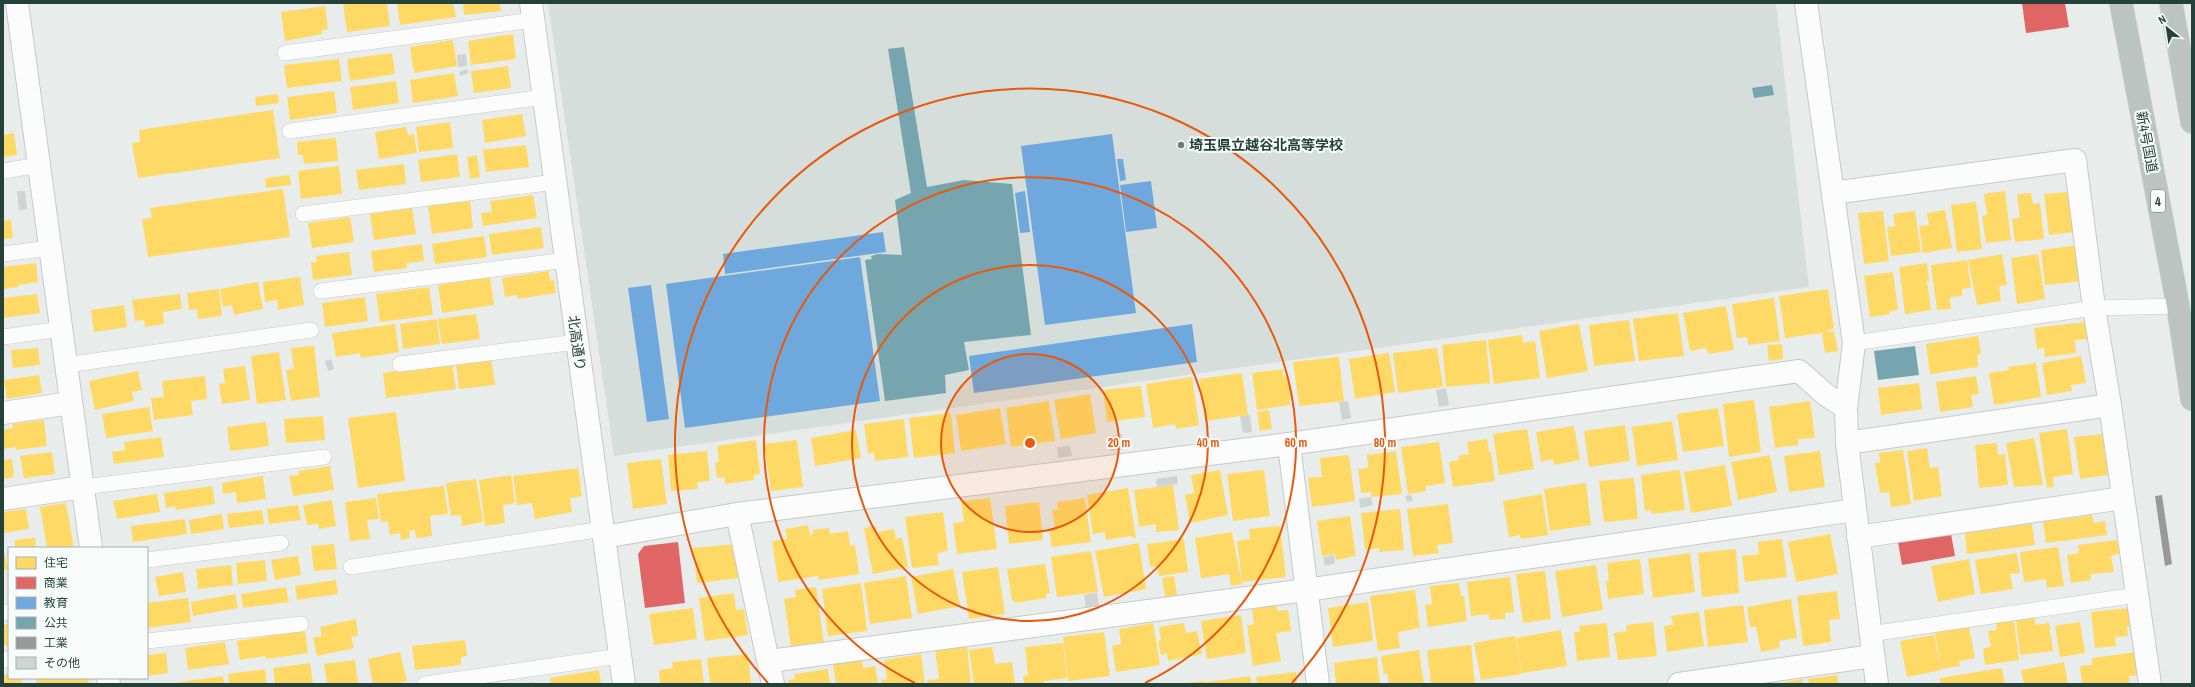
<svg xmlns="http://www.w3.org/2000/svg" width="2195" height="687" font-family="'Archivo Narrow','Noto Sans JP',sans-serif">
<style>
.built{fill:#d6dedb}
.homes{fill:#ffd966}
.shops{fill:#e06666}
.schools{fill:#6fa8dc}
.public{fill:#76a5af}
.industry{fill:#999}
.building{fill:#cfd4d2}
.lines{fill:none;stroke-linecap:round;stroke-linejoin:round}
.lane-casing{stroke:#c5cac8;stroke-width:16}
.street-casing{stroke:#c5cac8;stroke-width:24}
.secondary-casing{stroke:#c3cbc8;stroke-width:24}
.highway-casing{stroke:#c3ccc9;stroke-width:24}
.lane{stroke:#fcfcfc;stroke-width:15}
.street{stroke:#fcfcfc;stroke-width:22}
.secondary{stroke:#fcfcfc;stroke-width:22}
.highway{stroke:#bcc4c2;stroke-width:22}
.ring{fill:none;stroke:#e8590c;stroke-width:2}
.poi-dot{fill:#697e78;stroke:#f7fbf9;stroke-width:1.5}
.labels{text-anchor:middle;stroke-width:4;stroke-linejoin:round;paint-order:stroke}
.shield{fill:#f7fbf9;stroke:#637a73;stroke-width:1}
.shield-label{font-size:13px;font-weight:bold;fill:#24423a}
.street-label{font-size:14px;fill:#24423a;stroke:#f7fbf9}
.poi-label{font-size:14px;font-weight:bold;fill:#24423a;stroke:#f7fbf9;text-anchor:start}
.centre{fill:#e8590c;stroke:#f7fbf9;stroke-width:2}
.ring-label{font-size:12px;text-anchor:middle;font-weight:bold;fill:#e8590c;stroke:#f7fbf9;stroke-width:4;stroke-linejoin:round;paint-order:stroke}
</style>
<rect width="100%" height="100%" fill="#e8edeb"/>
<path class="built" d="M548 3H1776L1809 287 614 456Z"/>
<g class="homes">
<path d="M343 3H387L390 26 347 32Z"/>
<path d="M397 3H453L456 17 400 25Z"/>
<path d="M463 3H500L501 11 464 15Z"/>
<path d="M325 6 328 29 322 30V34L285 41 281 12Z"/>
<path d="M513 34 516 59 471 65 468 41Z"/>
<path d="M453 40 457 66 414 73 410 47Z"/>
<path d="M392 53 395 74 350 81 347 59Z"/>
<path d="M339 59 342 81 287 88 284 65Z"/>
<path d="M508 66 511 88 474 93 471 71Z"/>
<path d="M454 73 458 96 413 103 410 80Z"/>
<path d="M396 81 399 103 353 110 350 87Z"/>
<path d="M334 91 337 113 290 120 287 97Z"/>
<path d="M278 94 279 103 256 106 255 97Z"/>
<path d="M273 110 280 158 138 178 132 143 140 142 139 130Z"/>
<path d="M522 114 526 136 485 143 482 120Z"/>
<path d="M450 122 453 148 419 152 416 127Z"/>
<path d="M406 127 408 135 414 134 417 153 379 159 375 132Z"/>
<path d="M14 133 17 155 3 157V135Z"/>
<path d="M336 138 338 161 304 164 303 155H298L297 142Z"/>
<path d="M526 145 529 167 486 172 483 150Z"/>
<path d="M457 154 460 177 421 182 418 160Z"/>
<path d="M477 155 480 177 470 179 467 157Z"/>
<path d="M404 164 406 184 359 190 356 170Z"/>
<path d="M339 166 342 194 301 199 298 171Z"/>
<path d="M290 175 291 185 266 188 265 178Z"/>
<path d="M283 189 290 237 148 257 142 219 152 218 150 208Z"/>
<path d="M2005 191 2011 240 1986 243 1982 216 1987 215 1984 194Z"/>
<path d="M2068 192 2073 232 2049 235 2044 194Z"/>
<path d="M2031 193 2033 204 2040 203 2044 239 2015 242 2012 219 2020 218 2017 194Z"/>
<path d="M533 195 537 218 483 226 481 213 492 212 490 201Z"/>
<path d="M470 201 473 228 432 234 428 206Z"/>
<path d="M1976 202 1982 249 1957 252 1951 205Z"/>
<path d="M412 208 416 234 374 240 370 214Z"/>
<path d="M1945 210 1952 248 1923 253 1919 226 1929 225 1927 213Z"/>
<path d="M1883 211 1889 261 1864 264 1858 213Z"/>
<path d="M1915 211 1921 252 1891 256 1887 227 1895 226 1893 214Z"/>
<path d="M350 217 354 242 312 248 308 223Z"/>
<path d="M11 220 13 238 3 239V221Z"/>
<path d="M541 227 544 248 492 255 489 234Z"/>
<path d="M484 236 487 257 435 264 432 244Z"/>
<path d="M422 244 424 261 407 263V268L374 272 371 251Z"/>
<path d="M2079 245 2083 281 2045 285 2041 250Z"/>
<path d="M349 252 352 275 313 280 311 263 317 262 316 256Z"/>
<path d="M2002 254 2007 285 1999 286 2001 301 1977 305 1968 260Z"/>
<path d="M2038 254 2045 299 2017 304 2011 258Z"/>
<path d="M1967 260 1971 288 1962 289V296L1950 297 1951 309 1937 310 1931 265Z"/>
<path d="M36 263 38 282 18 285 19 287 3 289V267Z"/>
<path d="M1927 263 1929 281H1927L1931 310 1905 314 1899 267Z"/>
<path d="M549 271 550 281 554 280 556 293 518 299 517 295 505 297 502 278Z"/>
<path d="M1893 272 1898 310 1889 311 1890 314 1870 317 1864 276Z"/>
<path d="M300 277 304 305 278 310 277 300 265 302 263 282Z"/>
<path d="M490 277 494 305 442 313 438 285Z"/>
<path d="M258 282 263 309 234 315 232 305 223 307 220 289Z"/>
<path d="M429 287 433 315 380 322 376 294Z"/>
<path d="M219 289 222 316 198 319 197 309 189 310 187 293Z"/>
<path d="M1828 289 1834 329 1827 330 1828 332 1834 331 1838 351 1825 353 1822 333 1785 338 1779 296Z"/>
<path d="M37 294 40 313 3 318V298Z"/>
<path d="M180 294 182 309 163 312 164 324 145 327 144 320 135 321 132 300Z"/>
<path d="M365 297 368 321 325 327 322 303Z"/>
<path d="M1774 298 1780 341 1748 345 1747 337 1737 338 1732 304Z"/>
<path d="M124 305 127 327 94 332 91 310Z"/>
<path d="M1726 306 1734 350 1708 354 1707 348 1690 351 1683 313Z"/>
<path d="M1678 313 1684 356 1639 361 1633 319Z"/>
<path d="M476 314 480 339 442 344 438 319Z"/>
<path d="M437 319 440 344 403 349 400 324Z"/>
<path d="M1629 320 1635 361 1594 366 1589 325Z"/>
<path d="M2085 322 2087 339 2075 340 2076 353 2045 357 2044 348 2037 349 2034 328Z"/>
<path d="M395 324 399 352 361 358 360 353 336 357 332 333Z"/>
<path d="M1579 324 1588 371 1547 378 1539 331Z"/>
<path d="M1522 335 1523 343 1535 341 1540 378 1494 384 1488 340Z"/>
<path d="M1978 336 1981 354 1977 355 1978 367 1930 374 1926 344Z"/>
<path d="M1486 340 1490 383 1446 387 1442 345Z"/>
<path d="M1782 344 1783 359 1769 361 1767 345Z"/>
<path d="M314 346 320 397 291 401 286 370 294 369 291 348Z"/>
<path d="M38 348 40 365 13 368 11 350Z"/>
<path d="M1437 348 1443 387 1398 393 1393 353Z"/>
<path d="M279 352 286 400 257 404 251 356Z"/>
<path d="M1389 353 1395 392 1355 399 1349 359Z"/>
<path d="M2081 356 2086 383 2071 385 2072 391 2047 395 2042 363Z"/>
<path d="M1339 357 1344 401 1299 406 1293 362Z"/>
<path d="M491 359 495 385 459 389 456 364Z"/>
<path d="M452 363 456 389 386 398 383 373Z"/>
<path d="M2036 363 2041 397 1994 405 1989 373 2009 370 2008 367Z"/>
<path d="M245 366 250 400 222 404 219 384 225 383 223 369Z"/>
<path d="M1283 369V376L1288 375 1292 397 1289 398 1290 405 1257 410 1252 373Z"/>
<path d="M138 371 142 390 132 392 134 401 95 410 89 381Z"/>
<path d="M1242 373 1248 415 1205 421 1199 379Z"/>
<path d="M39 375 42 393 7 399 4 380Z"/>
<path d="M205 376 207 399 191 401 193 415 154 420 151 398 164 397 162 381Z"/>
<path d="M1976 376 1979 394 1971 395 1973 407 1940 412 1936 382Z"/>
<path d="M1192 377 1199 425 1176 429 1175 424 1153 428 1146 384Z"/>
<path d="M1919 383 1922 409 1881 415 1878 388Z"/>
<path d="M1141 386 1145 417 1107 422 1103 390Z"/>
<path d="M1090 394 1096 433 1061 439 1054 400Z"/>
<path d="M1754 400 1761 452 1729 457 1723 404Z"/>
<path d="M1049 401 1055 441 1011 447 1006 408Z"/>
<path d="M1810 401 1815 438 1798 439V445L1775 448 1769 407Z"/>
<path d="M149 407 153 431 106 438 102 414Z"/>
<path d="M1000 408 1006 444 961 451 956 415Z"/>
<path d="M1718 408 1724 446 1683 452 1677 414Z"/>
<path d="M1269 410 1272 429 1260 431 1257 412Z"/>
<path d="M396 412 405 481 358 488 348 418Z"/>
<path d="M951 413 955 453 914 458 909 418Z"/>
<path d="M323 416 325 440 286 443 284 419Z"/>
<path d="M904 419 908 457 875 461 874 452 868 454 864 424Z"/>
<path d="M44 420 47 446 16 450V447L3 449V430L13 428 12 424Z"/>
<path d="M1672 421 1678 460 1637 466 1632 427Z"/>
<path d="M266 422 269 446 230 451 227 427Z"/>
<path d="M1625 425 1630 461 1589 467 1584 431Z"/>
<path d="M1574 426 1580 460 1554 465 1553 459 1541 462 1536 432Z"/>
<path d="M1527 429 1534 469 1499 475 1493 434Z"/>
<path d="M2067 429 2073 474 2053 477 2054 487 2047 488 2039 433Z"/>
<path d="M856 430 861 458 815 466 811 438Z"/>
<path d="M2102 434 2108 475 2080 479 2074 437Z"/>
<path d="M161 437 164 457 114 464 112 452 125 450 124 442Z"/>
<path d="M2034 438 2043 485 2014 487 2006 443Z"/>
<path d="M1487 439 1489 452H1491L1495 481 1453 487 1449 462 1459 460 1458 456 1469 454 1467 442Z"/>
<path d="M756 440 760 474 754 475V480L725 484 724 477 717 478 715 463 719 462 717 446Z"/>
<path d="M797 440 803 487 771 491 764 444Z"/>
<path d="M1439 442 1445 483 1426 486V491L1408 494 1401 447Z"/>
<path d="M1997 443 1998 455 2005 454 2008 485 1979 488 1975 445Z"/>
<path d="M1927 448 1930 468 1938 467 1942 496 1914 501 1907 451Z"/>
<path d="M1903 450 1911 504 1891 507 1889 492 1880 493 1875 463H1880L1879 453Z"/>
<path d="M707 451 710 481 697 482 698 489 671 491 668 455Z"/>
<path d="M1396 451 1402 494 1372 497 1371 492 1361 493 1358 469 1368 468 1367 455Z"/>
<path d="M1820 451 1825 487 1789 492 1784 456Z"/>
<path d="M52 452 55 474 24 478 20 456Z"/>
<path d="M1349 455 1355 501 1312 507 1308 478 1322 477 1320 458Z"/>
<path d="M1770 455 1777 492 1738 500 1731 462Z"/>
<path d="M12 459 14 477 3 479V460Z"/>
<path d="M661 459 667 504 633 509 627 463Z"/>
<path d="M1725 465 1732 506 1691 513 1684 472Z"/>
<path d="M330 466 334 490 293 496 289 476 299 475 298 471Z"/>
<path d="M578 468 582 496 570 498 572 512 535 519 532 503 517 505 513 476Z"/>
<path d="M1220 470 1228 515 1190 523 1185 495 1194 493 1191 475Z"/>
<path d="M1264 470 1270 516 1233 521 1227 474Z"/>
<path d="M1680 470 1685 510 1652 514 1651 510 1645 511 1641 475Z"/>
<path d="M511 475 515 503 503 505 505 523 485 526 479 480Z"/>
<path d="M263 476 266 499 237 503 236 492 223 494 222 483Z"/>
<path d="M1634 478 1638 519 1604 522 1599 481Z"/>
<path d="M476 479 483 522 462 526 461 515 451 516 446 483Z"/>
<path d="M1586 483 1591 525 1550 531 1544 489Z"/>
<path d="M1173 485 1179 530 1156 532V524L1139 527 1134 490Z"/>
<path d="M212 486 215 504 176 510 175 506 166 508 164 493Z"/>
<path d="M444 486 448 514 430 516 432 536 416 538 415 530 409 531 410 538 401 540 400 533 390 535 388 521 381 522 377 494Z"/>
<path d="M1128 488 1136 538H1133L1132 536 1106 540 1105 532 1093 534 1087 495Z"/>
<path d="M157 494 160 512 117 519 113 501Z"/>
<path d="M1542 494 1548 535 1521 539 1520 535 1509 537 1503 501Z"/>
<path d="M376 498 379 519 367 520 370 539 350 541 345 502Z"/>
<path d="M990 498 997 549 957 554 953 523 964 522 961 501Z"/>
<path d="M1085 498 1091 542 1052 547 1049 530 1055 529 1052 510H1058L1057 502Z"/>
<path d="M332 500 336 526 319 529 318 524 307 525 303 505Z"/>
<path d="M1039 502 1043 540 1009 544 1005 506Z"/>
<path d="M66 503 74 548H47L40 507Z"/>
<path d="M1448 504 1453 543 1437 545 1439 553 1413 556 1407 509Z"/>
<path d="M298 505 301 520 269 524 267 509Z"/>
<path d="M26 509 29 529 3 533V512Z"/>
<path d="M1400 509 1404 550 1379 552V548L1365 550 1361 513Z"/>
<path d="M262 510 264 524 229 528 227 514Z"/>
<path d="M943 512 948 551 937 553 939 565 912 568 905 517Z"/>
<path d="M222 514 224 529 191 534 189 520Z"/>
<path d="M2092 515 2094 523 2105 521 2107 535 2046 543 2043 522Z"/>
<path d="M1350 516 1356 556 1336 560 1335 554 1322 556 1317 521Z"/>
<path d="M185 519 187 534 133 542 131 526Z"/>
<path d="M2032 524 2035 545 1967 554 1965 533Z"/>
<path d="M808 525 810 535H813L812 530 829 528 830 534 848 531 850 546 855 545 859 574 819 580 818 576 778 582 772 541 787 539 785 529Z"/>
<path d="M876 526 877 532 894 529 896 539 902 538 908 567 873 574 864 528Z"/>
<path d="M1280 526 1286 577 1242 582 1237 541 1250 539 1249 529Z"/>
<path d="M1232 532 1242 584 1231 586 1229 574 1201 578 1195 538Z"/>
<path d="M1830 534 1838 574 1796 582 1788 542Z"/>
<path d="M35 538 36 548H15V540Z"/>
<path d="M1184 539 1188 572 1159 576 1157 566 1150 567 1147 544Z"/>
<path d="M1782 539 1787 577 1745 582 1742 556 1759 554 1758 542Z"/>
<path d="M2117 540 2119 554 2111 556 2114 572 2091 574V580L2071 583 2067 555 2079 553 2078 545Z"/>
<path d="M1139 543 1146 589 1104 597 1095 551Z"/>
<path d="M334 544 337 569 314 571 311 546Z"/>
<path d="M737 544 740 578 697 583 693 548Z"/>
<path d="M3 546 8 569 3 570Z"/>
<path d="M2058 547 2064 586 2047 588 2046 579 2024 582 2020 552Z"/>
<path d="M1736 549 1739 593 1702 597 1698 553Z"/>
<path d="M1091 551 1098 592 1057 597 1051 557Z"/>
<path d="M1690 553 1695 592 1653 598 1648 559Z"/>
<path d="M2017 553 2020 573 2010 574 2013 589 1981 594 1975 560Z"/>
<path d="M298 556 301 575 275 580 271 560Z"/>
<path d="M1640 559 1644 594 1608 599 1606 581H1609L1607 563Z"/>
<path d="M1969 559 1975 594 1938 602 1931 566Z"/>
<path d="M265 560 267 581 238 584 236 563Z"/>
<path d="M1045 564 1050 593 1046 594V598L1015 603 1014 600 1012 601 1007 569Z"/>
<path d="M231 565 233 585 198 589 196 569Z"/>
<path d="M1596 565 1603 610 1562 617 1555 571Z"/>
<path d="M998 567 1005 614 969 619 962 572Z"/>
<path d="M953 569 960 606 918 614 911 577Z"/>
<path d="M1545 571 1551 619 1523 623 1516 574Z"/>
<path d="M183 572 186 592 159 596 155 577Z"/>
<path d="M906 576 912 618 870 624 864 583Z"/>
<path d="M1174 576 1177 595 1165 597 1162 578Z"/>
<path d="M1510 577 1514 612 1505 613V619L1489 620V614L1471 616 1467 582Z"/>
<path d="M336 580 338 594 297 600 295 586Z"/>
<path d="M861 583 867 631 828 636 822 589Z"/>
<path d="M1459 583 1461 596H1464L1467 621 1428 627 1425 605 1432 604 1430 586Z"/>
<path d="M286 587 289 602 243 608 241 594Z"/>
<path d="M816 587 824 642 791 647 784 599 796 597 795 590Z"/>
<path d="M1415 590 1420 628 1398 632 1400 648 1378 651 1370 596Z"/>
<path d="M1837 591 1840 619 1829 620 1831 642 1803 646 1797 596Z"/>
<path d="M734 593 736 610 744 609 748 635 705 641 699 598Z"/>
<path d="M235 594 238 608 193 616 191 602Z"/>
<path d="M188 598 191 622 147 628V603Z"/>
<path d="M1791 599 1797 638 1779 641 1780 648 1761 652 1756 627H1750L1747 607Z"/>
<path d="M1368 602 1373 641 1333 647 1328 608Z"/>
<path d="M1276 605 1277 611 1288 610 1291 631 1276 633 1281 661 1253 666 1247 626 1254 624 1252 609Z"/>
<path d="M1743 605 1748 642 1708 647 1704 610Z"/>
<path d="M693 608 697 639 654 645 649 614Z"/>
<path d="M2129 608 2132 627H2127L2128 636 2115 637 2116 646 2095 648 2091 612Z"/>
<path d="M1699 612 1704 646 1667 652 1664 626 1673 625 1671 616Z"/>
<path d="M1241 615 1246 653 1207 659 1201 621Z"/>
<path d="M2035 618V625L2049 623 2053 651 2020 655 2016 620Z"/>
<path d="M356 619 358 636 351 637 354 648 317 656 313 638 322 636 320 627Z"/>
<path d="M2014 621 2019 660 1985 665 1983 648 1991 647 1988 631 1997 630 1996 623Z"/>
<path d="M1653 622 1657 656 1618 660 1614 633 1627 631 1626 625Z"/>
<path d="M2080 622 2085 653 2060 657 2055 626Z"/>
<path d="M1153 623 1160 665 1116 672 1112 646 1121 644 1119 629Z"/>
<path d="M1184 623 1186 633 1197 631 1202 654 1168 661 1167 653 1161 655 1158 641 1161 640 1159 627Z"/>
<path d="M1607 623 1610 657 1577 661 1574 632H1580L1579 626Z"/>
<path d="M9 624V645L3 646V625Z"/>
<path d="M1969 627 1975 658 1959 661 1960 666 1941 669 1935 633Z"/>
<path d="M305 630 308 653 266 659 265 656 240 660 237 641Z"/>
<path d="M1561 630 1567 666 1522 673 1516 638Z"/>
<path d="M1104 632 1110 676 1068 681 1063 637Z"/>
<path d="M1934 635 1941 670 1907 677 1900 641Z"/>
<path d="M1515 636 1522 674 1481 680 1474 643Z"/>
<path d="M465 640 467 656 461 657V665L415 670 412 646Z"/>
<path d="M225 642 229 664 188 670 185 648Z"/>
<path d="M1063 643 1067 678 1044 681V684H1024L1023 676 1028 675 1025 647Z"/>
<path d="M1471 645 1475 684H1431L1427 650Z"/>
<path d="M967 646 971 684H928L927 680 939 679 935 650Z"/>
<path d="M992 647 995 664 1012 662 1015 684H974L969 650Z"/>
<path d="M1419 650 1424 684H1389L1387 673 1384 674 1381 656Z"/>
<path d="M400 652 407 681 394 684H373L368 659Z"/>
<path d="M2137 652 2140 675 2129 676V683L2082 684 2080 666 2092 665V658Z"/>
<path d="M166 653 168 673 147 676V655Z"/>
<path d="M748 654 751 684H710L707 658Z"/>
<path d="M921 654 925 684H882L881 680 887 679 884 660Z"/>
<path d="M1377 657 1380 684H1336L1334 663Z"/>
<path d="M701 659 704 684H660L659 670 673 668 672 662Z"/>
<path d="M355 660 358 684H327L324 664Z"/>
<path d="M862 660 863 668 875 666 878 684H836L833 664Z"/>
<path d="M2064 662 2068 684H2024L2021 670Z"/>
<path d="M310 663 313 684H275L273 668Z"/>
<path d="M2002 668 2005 684H1941L1940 678Z"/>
<path d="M265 669 267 684H229L228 674Z"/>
<path d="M828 669 830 684H789L788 680 795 679V674Z"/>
<path d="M599 670 601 684H551L550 678Z"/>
<path d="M1296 672 1297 684H1257L1256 677Z"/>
<path d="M9 674V678H21L22 684H3V675Z"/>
<path d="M1837 675 1839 684H1809L1808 679Z"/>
<path d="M223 676 224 684H180L179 682Z"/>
<path d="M1250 676 1252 684H1208L1207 682Z"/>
<path d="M36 678H88L89 684H37Z"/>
<path d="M1802 679 1803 684H1780V683Z"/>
<path d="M1205 681 1206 684H1185L1184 683Z"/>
<path d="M534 682 535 684H525V683Z"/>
</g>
<g class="shops">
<path d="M2022 3H2065L2069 27 2026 33Z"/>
<path d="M1951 534 1955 556 1902 565 1898 542Z"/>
<path d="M678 542 685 603 645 608 638 554 644 546Z"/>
</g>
<g class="schools">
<path d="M1112 134 1136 313 1045 325 1021 146Z"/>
<path d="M1117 159H1123L1126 180 1120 181Z"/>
<path d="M1151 181 1157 228 1126 232 1120 185Z"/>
<path d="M1025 191 1030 232 1020 233 1015 193Z"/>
<path d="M883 232 886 252 725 274 723 254Z"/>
<path d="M860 257 880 401 685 428 666 284Z"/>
<path d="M651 285 669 419 647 422 628 288Z"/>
<path d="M1192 324 1197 362 974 393 969 356Z"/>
</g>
<g class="public">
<path d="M904 47 927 187 964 180 1012 184 1031 335 964 342 969 370 945 375 946 393 885 401 865 260 872 259 871 256 878 254 902 255 895 200 911 193 888 49Z"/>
<path d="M1772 85 1774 95 1754 98 1752 88Z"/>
<path d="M1915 346 1919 375 1878 380 1874 351Z"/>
</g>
<path class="industry" d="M2162 495 2172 564 2165 566 2155 496Z"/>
<g class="building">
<path d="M466 54 467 66 458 67 457 55Z"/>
<path d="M467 69 468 73 460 76 459 72Z"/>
<path d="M17 191H25L27 209 19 210Z"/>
<path d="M331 359 334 369 328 371 325 361Z"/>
<path d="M1446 388 1449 405 1439 407 1436 390Z"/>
<path d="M1348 401 1351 418 1342 420 1339 402Z"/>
<path d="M1250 415 1252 432 1243 433 1240 416Z"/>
<path d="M1122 434 1124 449 1111 451 1109 436Z"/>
<path d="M1070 446 1072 456 1058 458 1057 447Z"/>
<path d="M1177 476 1178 484 1157 487 1156 479Z"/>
<path d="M1411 495 1413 501 1407 502 1405 496Z"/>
<path d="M1371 497 1373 505 1360 508 1359 499Z"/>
<path d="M1334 555 1335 563 1325 566 1323 557Z"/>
<path d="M1097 593 1099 606 1086 608 1084 595Z"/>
</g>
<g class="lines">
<g class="lane-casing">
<g id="lane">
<path d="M285 53 533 20"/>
<path d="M290 131 544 97"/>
<path d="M3 171 39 165"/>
<path d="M303 214 555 182"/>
<path d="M3 254 50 248"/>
<path d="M321 291 566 260"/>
<path d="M3 337 61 329"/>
<path d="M1854 343 2094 308 2178 306"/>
<path d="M400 364 577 342"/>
<path d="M66 365 311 330"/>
<path d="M83 487 324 457"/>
<path d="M147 560 281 543"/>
<path d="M351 567 603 529"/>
<path d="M3 613 9 612"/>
<path d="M1870 634 2137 595"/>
<path d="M147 641 301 624"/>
<path d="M3 660 9 659"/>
<path d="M425 684 620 656"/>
</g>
</g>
<g class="street-casing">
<g id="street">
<path d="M17 3 91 548"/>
<path d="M1806 3 1854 343 1846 408 1847 443 1877 684"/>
<path d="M1833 193 2075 160 2094 308 2110 405 1847 443"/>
<path d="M2110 405 2150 684"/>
<path d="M3 413 71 403"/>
<path d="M1289 444 1318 684"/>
<path d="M3 499 83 487"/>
<path d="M737 514 773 684"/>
<path d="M604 537 737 514 1289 444 1799 371 1826 395 1846 408"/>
<path d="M1858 537 2123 498"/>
<path d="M770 661 1306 590 1855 510"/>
<path d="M108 678 109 684"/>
<path d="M1679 684 1873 656"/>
</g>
</g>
<g class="secondary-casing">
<path id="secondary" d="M531 3 624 684"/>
</g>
<g class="highway-casing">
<g id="highway">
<path d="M2121 3 2178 306 2192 399"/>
<path d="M2171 3 2192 122"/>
</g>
</g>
<use href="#lane" class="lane"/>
<use href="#street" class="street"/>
<use href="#secondary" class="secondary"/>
<use href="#highway" class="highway"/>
</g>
<circle cx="1030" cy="443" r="89" fill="#e8590c" fill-opacity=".12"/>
<g class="ring">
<circle cx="1030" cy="443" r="89"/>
<circle cx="1030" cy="443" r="178"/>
<path d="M915 683A266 266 0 1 1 1145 683"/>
<path d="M768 683A355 355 0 1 1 1292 683"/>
</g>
<circle class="poi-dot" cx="1181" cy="145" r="4"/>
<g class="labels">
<rect class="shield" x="2151" y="190" width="14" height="22" rx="3"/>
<g class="shield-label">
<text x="2158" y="206">4</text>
</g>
<g class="street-label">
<text transform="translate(2147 142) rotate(79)" y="5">新4号国道</text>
<text transform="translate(577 343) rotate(82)" y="5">北高通り</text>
</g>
<g class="poi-label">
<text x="1189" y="150">埼玉県立越谷北高等学校</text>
</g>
</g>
<circle cx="1030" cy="443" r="6" class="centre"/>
<g class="ring-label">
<text x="1119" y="447">20 m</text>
<text x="1208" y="447">40 m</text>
<text x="1296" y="447">60 m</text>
<text x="1385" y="447">80 m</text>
</g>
<rect width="2195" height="687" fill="none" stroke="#24423a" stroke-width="8"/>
<rect x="8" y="547" width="140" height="132" fill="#f7fbf9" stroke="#a3b1ad"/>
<rect x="16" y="557" width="20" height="12" fill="#ffd966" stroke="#a3b1ad"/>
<text x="44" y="567" font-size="12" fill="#24423a">住宅</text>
<rect x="16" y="577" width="20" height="12" fill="#e06666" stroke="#a3b1ad"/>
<text x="44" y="587" font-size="12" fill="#24423a">商業</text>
<rect x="16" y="597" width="20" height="12" fill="#6fa8dc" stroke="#a3b1ad"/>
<text x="44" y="607" font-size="12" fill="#24423a">教育</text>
<rect x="16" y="617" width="20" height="12" fill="#76a5af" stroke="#a3b1ad"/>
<text x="44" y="627" font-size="12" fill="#24423a">公共</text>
<rect x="16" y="637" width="20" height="12" fill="#999999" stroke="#a3b1ad"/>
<text x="44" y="647" font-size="12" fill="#24423a">工業</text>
<rect x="16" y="657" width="20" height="12" fill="#cfd4d2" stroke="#a3b1ad"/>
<text x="44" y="667" font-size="12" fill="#24423a">その他</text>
<g transform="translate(2167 28) rotate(330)" stroke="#f7fbf9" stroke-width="3" paint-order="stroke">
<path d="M0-3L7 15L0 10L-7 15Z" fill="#24423a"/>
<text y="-6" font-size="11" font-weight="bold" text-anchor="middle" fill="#24423a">N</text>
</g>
</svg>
